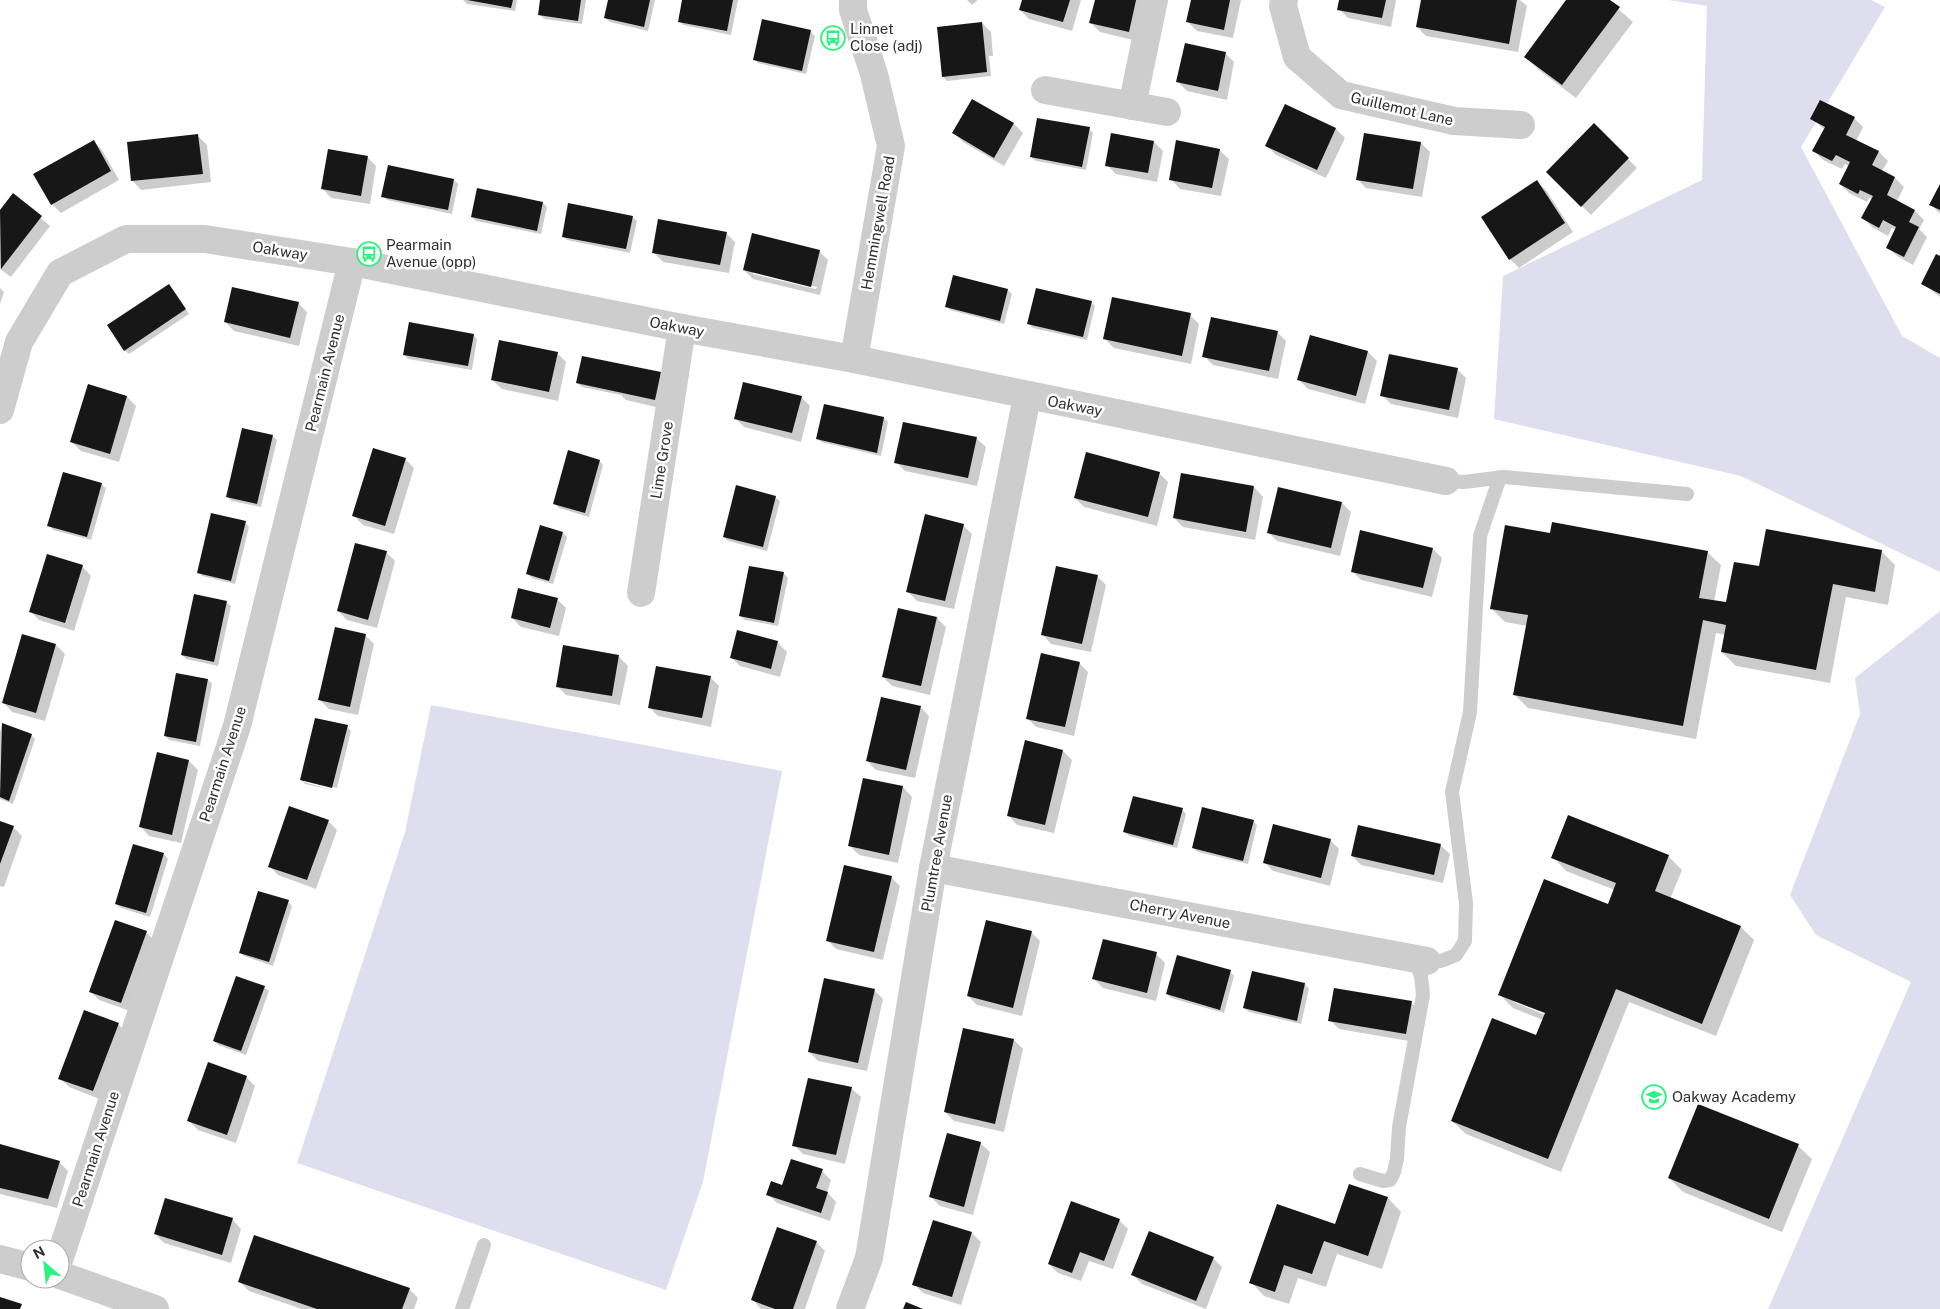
<svg xmlns="http://www.w3.org/2000/svg" width="1940" height="1309" font-family="'Public Sans',sans-serif">
<style>
.green{fill:#dedeee}
.shadow{fill:#0003;fill-rule:evenodd}
.building{fill:#171717}
.lines{fill:none;stroke-linecap:round;stroke-linejoin:round}
.service{stroke:#cdcdcd;stroke-width:14}
.minor{stroke:#cdcdcd;stroke-width:28}
.labels{text-anchor:middle;stroke-width:5;stroke-linejoin:round;paint-order:stroke}
.poi-label{font-size:15px;fill:#303030;stroke:#fff;text-anchor:start}
.street-label{font-size:15px;fill:#303030;stroke:#fff}
</style>
<rect width="100%" height="100%" fill="#fff"/>
<g class="green">
<path d="M1668 0H1871L1885 7 1801 147 1902 336 1940 358V572L1741 476 1494 419 1503 276 1702 180 1707 6Z"/>
<path d="M1940 611V1309H1768L1911 982 1816 935 1790 895 1860 714 1855 678Z"/>
<path d="M431 705 782 771 703 1182 666 1290 297 1163 405 832Z"/>
</g>
<g class="shadow">
<path d="M463 0H517L515 11 467 4Z"/>
<path d="M542 0H586L582 24 544 19 539 14Z"/>
<path d="M609 0H655L648 31 610 22 605 18Z"/>
<path d="M683 0H738L731 35 683 25 679 21Z"/>
<path d="M967 0H978L972 5Z"/>
<path d="M1023 0H1081L1072 31 1029 19 1020 10Z"/>
<path d="M1096 0H1143L1137 41 1100 32 1091 23Z"/>
<path d="M1193 0H1241L1233 38 1197 31 1188 22Z"/>
<path d="M1340 0H1396L1391 27 1348 18 1339 9Z"/>
<path d="M1422 0H1520L1527 6 1518 52 1426 36 1417 27Z"/>
<path d="M1567 0H1608L1633 22 1576 98 1539 70 1526 57Z"/>
<path d="M982 23 991 32 993 56H989L991 76 947 81 943 77Z"/>
<path d="M810 31 815 36 806 74 758 63 754 59Z"/>
<path d="M1225 53 1234 62 1227 100 1187 91 1178 82Z"/>
<path d="M973 100 1014 124 1023 133 1004 166 963 142 954 133Z"/>
<path d="M1286 105 1336 129 1345 138 1326 178 1276 155 1267 146Z"/>
<path d="M1854 118 1863 127 1856 141 1879 152 1888 161 1882 171 1895 178 1904 187 1897 201 1915 211 1924 220 1919 229 1927 237 1913 265 1897 256 1888 247 1896 230 1892 228 1888 236 1872 227 1863 218 1873 199 1869 198 1867 202 1849 193 1840 184 1849 166 1845 164 1842 169 1823 160 1814 151 1825 130 1812 119Z"/>
<path d="M1594 125 1637 168 1591 215 1547 172Z"/>
<path d="M1089 129 1093 133 1086 170 1036 161 1031 157Z"/>
<path d="M198 136 207 145 211 182 141 190 132 180Z"/>
<path d="M93 141 102 150 119 180 61 213 52 204Z"/>
<path d="M1154 142 1163 151 1157 182 1116 174 1107 165Z"/>
<path d="M1421 143 1430 152 1422 197 1366 188 1357 179Z"/>
<path d="M1219 150 1229 159 1221 196 1180 189 1171 179Z"/>
<path d="M367 157 376 166 370 204 331 198 322 188Z"/>
<path d="M454 180 458 184 452 214 387 200 383 196Z"/>
<path d="M1537 182 1546 190 1573 232 1519 268 1510 259Z"/>
<path d="M1940 187V214L1931 204Z"/>
<path d="M13 195 50 226 11 277 0 269V212Z"/>
<path d="M543 203 547 207 541 234 476 221 472 217Z"/>
<path d="M632 217 637 221 630 253 567 240 563 236Z"/>
<path d="M726 233 735 242 729 273 663 262 654 253Z"/>
<path d="M819 251 828 260 820 295 753 279 744 270ZM753 271 817 287 816 289 753 274Z"/>
<path d="M1940 257V297L1923 284Z"/>
<path d="M954 276 1008 290 1012 294 1004 324 950 310 946 306Z"/>
<path d="M169 285 189 314 129 354 124 350Z"/>
<path d="M0 288 4 292 0 304Z"/>
<path d="M1091 302 1095 306 1087 340 1033 328 1028 323Z"/>
<path d="M298 303 307 312 299 346 234 331 225 322Z"/>
<path d="M1190 315 1199 324 1191 364 1114 348 1105 339Z"/>
<path d="M1277 332 1286 341 1278 379 1213 365 1204 356Z"/>
<path d="M473 335 477 339 472 370 408 359 404 354Z"/>
<path d="M1311 337 1368 352 1377 361 1365 404 1308 389 1299 380Z"/>
<path d="M557 353 566 362 558 401 502 389 492 380Z"/>
<path d="M1457 369 1466 378 1458 418 1391 404 1382 395Z"/>
<path d="M660 373 669 383 664 409 626 400 621 395 582 387 577 383Z"/>
<path d="M127 397 136 406 119 462 81 451 72 442Z"/>
<path d="M801 397 810 406 801 442 744 427 735 418Z"/>
<path d="M825 405 884 418 888 422 881 456 821 442 817 438Z"/>
<path d="M272 436 277 440 261 507 231 501 227 496Z"/>
<path d="M976 438 986 447 977 486 905 471 896 462Z"/>
<path d="M405 459 414 468 394 534 363 525 354 516Z"/>
<path d="M599 461 603 465 589 517 559 508 555 504Z"/>
<path d="M1159 473 1168 482 1157 526 1084 507 1075 498Z"/>
<path d="M101 484 106 488 91 540 53 530 49 525Z"/>
<path d="M1254 487 1263 497 1255 540 1183 527 1174 518Z"/>
<path d="M1279 489 1342 503 1351 512 1340 556 1277 541 1268 532Z"/>
<path d="M775 497 780 501 767 551 728 541 724 537Z"/>
<path d="M245 522 249 527 235 584 202 576 198 572Z"/>
<path d="M963 525 972 534 954 609 917 601 908 592Z"/>
<path d="M563 533 567 537 553 584 532 578 528 574Z"/>
<path d="M1551 535 1707 552 1721 565 1714 602 1727 604 1760 568 1882 552 1895 565 1888 605 1846 597 1830 683 1736 666 1722 652 1726 635 1716 633 1696 739 1528 708 1515 695 1528 626 1505 622 1491 608Z"/>
<path d="M1433 549 1442 558 1432 597 1361 580 1352 571Z"/>
<path d="M386 552 395 561 377 628 347 620 338 611Z"/>
<path d="M82 566 91 576 74 631 39 620 30 611Z"/>
<path d="M784 574 788 578 778 626 745 620 740 616Z"/>
<path d="M1097 576 1106 585 1091 652 1051 644 1042 634Z"/>
<path d="M557 599 566 608 559 636 521 627 512 618Z"/>
<path d="M226 602 231 606 218 666 186 659 182 655Z"/>
<path d="M937 618 946 627 930 695 892 686 883 677Z"/>
<path d="M738 632 778 643 787 652 780 677 740 666 731 657Z"/>
<path d="M365 635 374 644 358 715 329 709 320 700Z"/>
<path d="M56 645 65 654 45 721 12 712 3 702Z"/>
<path d="M619 657 628 666 620 705 566 695 557 686Z"/>
<path d="M1079 663 1088 672 1074 736 1036 727 1027 718Z"/>
<path d="M710 677 719 686 711 727 658 716 649 707Z"/>
<path d="M208 680 212 684 200 746 169 740 165 736Z"/>
<path d="M920 707 929 716 915 778 876 770 867 761Z"/>
<path d="M2 725 31 735 35 739 13 804 0 799V732Z"/>
<path d="M347 727 351 731 337 788 304 780V782L336 791 305 784 301 780Z"/>
<path d="M1063 751 1072 760 1054 833 1017 825 1008 815Z"/>
<path d="M158 754 189 761 198 770 181 843 149 836 140 826Z"/>
<path d="M864 779 903 787 912 797 898 863 859 855 850 846Z"/>
<path d="M1182 809 1186 814 1177 848 1129 836 1125 832Z"/>
<path d="M328 821 337 830 316 889 278 875 269 866Z"/>
<path d="M1253 821 1257 825 1248 864 1198 852 1193 848Z"/>
<path d="M0 822 13 827 22 836 4 887 0 886Z"/>
<path d="M1330 840 1339 849 1330 886 1273 871 1264 862Z"/>
<path d="M1440 845 1450 854 1443 883 1361 865 1352 856Z"/>
<path d="M164 854 168 859 150 917 121 908 116 904Z"/>
<path d="M1668 856 1682 870 1670 899 1741 927 1754 940 1716 1036 1629 1002 1561 1172 1466 1134 1452 1121 1536 1036 1543 1020 1513 1008 1499 994 1608 906 1615 890 1566 871 1553 857ZM1514 1000 1551 1014 1550 1017 1514 1002Z"/>
<path d="M891 877 900 886 883 960 836 949 827 940Z"/>
<path d="M288 902 292 906 273 966 244 956 240 952Z"/>
<path d="M146 932 155 941 130 1011 99 1000 90 991Z"/>
<path d="M1031 932 1040 941 1022 1016 977 1005 968 996Z"/>
<path d="M1156 954 1165 963 1156 1001 1103 988 1094 979Z"/>
<path d="M1230 972 1234 976 1224 1013 1171 998 1167 994Z"/>
<path d="M1253 972 1305 984 1309 989 1301 1024 1249 1012 1244 1008Z"/>
<path d="M264 987 269 991 246 1055 218 1045 214 1041Z"/>
<path d="M874 990 883 999 867 1071 818 1061 809 1052Z"/>
<path d="M1411 1002 1420 1011 1415 1042 1339 1029 1330 1020Z"/>
<path d="M118 1024 127 1033 102 1100 69 1087 60 1078Z"/>
<path d="M964 1029 1014 1040 1023 1049 1004 1132 954 1121 945 1112Z"/>
<path d="M246 1077 255 1086 236 1143 198 1130 189 1121Z"/>
<path d="M851 1088 861 1097 845 1164 803 1154 794 1145Z"/>
<path d="M980 1143 990 1152 973 1215 940 1206 931 1197Z"/>
<path d="M0 1146 59 1162 68 1171 57 1208 0 1194Z"/>
<path d="M1798 1146 1812 1159 1782 1232 1683 1192 1669 1178Z"/>
<path d="M822 1171 831 1180 827 1192 836 1202 830 1221 777 1203 768 1194Z"/>
<path d="M1350 1185 1388 1198 1401 1212 1382 1269 1337 1254 1326 1287 1298 1278 1289 1304 1264 1296 1251 1282 1336 1226Z"/>
<path d="M232 1219 241 1229 231 1263 164 1243 155 1234Z"/>
<path d="M1119 1220 1128 1229 1113 1269 1089 1261 1081 1281 1058 1273 1049 1264Z"/>
<path d="M972 1233 981 1242 961 1305 923 1293 914 1284Z"/>
<path d="M816 1242 825 1251 805 1309H761L753 1300Z"/>
<path d="M1213 1258 1222 1267 1206 1309 1142 1284 1133 1275Z"/>
<path d="M240 1282 409 1289 418 1298 414 1309H302L249 1291Z"/>
</g>
<g class="building">
<path d="M467 0H513L511 8Z"/>
<path d="M540 0H581L578 21 538 15Z"/>
<path d="M608 0H650L644 27 604 18Z"/>
<path d="M682 0H733L727 31 678 22Z"/>
<path d="M1022 0H1070L1063 22 1019 10Z"/>
<path d="M1095 0H1136L1129 32 1089 23Z"/>
<path d="M1191 0H1230L1224 30 1186 22Z"/>
<path d="M1339 0H1386L1382 18 1337 10Z"/>
<path d="M1421 0H1517L1509 44 1416 27Z"/>
<path d="M1566 0H1610L1620 7 1562 85 1524 57Z"/>
<path d="M762 19 811 30 802 71 753 60Z"/>
<path d="M982 22 987 72 942 77 937 27Z"/>
<path d="M1185 43 1226 52 1218 91 1176 82Z"/>
<path d="M972 99 1014 123 994 158 952 133Z"/>
<path d="M1820 100 1855 117 1846 135 1879 151 1872 165 1895 177 1887 195 1915 210 1909 222 1919 227 1904 257 1886 248 1896 227 1883 220 1879 228 1861 218 1873 196 1860 190 1858 194 1839 184 1850 162 1836 155 1832 161 1812 151 1825 127 1810 119Z"/>
<path d="M1285 104 1336 128 1317 170 1265 146Z"/>
<path d="M1037 118 1090 127 1082 167 1030 157Z"/>
<path d="M1594 123 1629 158 1581 207 1546 172Z"/>
<path d="M1111 133 1154 141 1148 173 1105 166Z"/>
<path d="M1364 133 1421 142 1413 189 1356 180Z"/>
<path d="M198 134 203 174 131 181 127 142Z"/>
<path d="M94 140 111 171 51 205 33 174Z"/>
<path d="M1176 140 1220 149 1212 188 1169 180Z"/>
<path d="M328 149 368 156 361 196 321 189Z"/>
<path d="M388 165 454 179 448 210 381 197Z"/>
<path d="M1537 180 1565 223 1509 260 1481 217Z"/>
<path d="M1940 184V210L1929 205Z"/>
<path d="M477 188 543 202 537 231 471 217Z"/>
<path d="M13 193 42 216 1 269 0 210Z"/>
<path d="M568 203 633 216 626 249 562 237Z"/>
<path d="M658 219 727 232 720 265 652 253Z"/>
<path d="M752 233 820 250 811 287 743 270Z"/>
<path d="M1936 254 1940 256V294L1921 284Z"/>
<path d="M953 275 1008 289 1000 321 945 307Z"/>
<path d="M169 284 186 309 124 351 107 325Z"/>
<path d="M232 287 299 302 290 338 224 322Z"/>
<path d="M1036 288 1092 301 1083 337 1027 324Z"/>
<path d="M1112 297 1191 313 1182 356 1103 339Z"/>
<path d="M1211 317 1278 331 1269 371 1202 357Z"/>
<path d="M409 322 474 334 468 366 403 355Z"/>
<path d="M1310 335 1368 351 1356 396 1297 380Z"/>
<path d="M499 340 558 352 549 392 491 380Z"/>
<path d="M1389 354 1458 368 1449 410 1380 396Z"/>
<path d="M582 356 661 372 655 400 576 383Z"/>
<path d="M743 382 802 396 792 433 734 419Z"/>
<path d="M88 384 127 396 110 454 70 442Z"/>
<path d="M824 404 884 417 877 453 816 439Z"/>
<path d="M903 422 977 437 968 478 894 463Z"/>
<path d="M242 428 273 435 257 504 226 497Z"/>
<path d="M373 448 406 458 385 526 352 516Z"/>
<path d="M568 450 600 460 585 513 553 504Z"/>
<path d="M1086 452 1160 472 1148 517 1074 498Z"/>
<path d="M63 472 102 483 87 537 47 526Z"/>
<path d="M1181 473 1254 486 1246 532 1173 518Z"/>
<path d="M736 485 776 496 763 547 723 537Z"/>
<path d="M1278 487 1342 502 1331 548 1267 533Z"/>
<path d="M211 513 246 521 231 581 197 573Z"/>
<path d="M925 514 964 524 945 601 906 592Z"/>
<path d="M1552 522 1708 551 1699 598 1726 602 1734 562 1759 566 1766 529 1882 550 1875 592 1833 584 1816 670 1721 652 1726 625 1703 620 1683 726 1513 695 1528 615 1490 609 1505 525 1550 533Z"/>
<path d="M540 525 563 532 549 581 526 574Z"/>
<path d="M1360 530 1433 548 1423 588 1351 572Z"/>
<path d="M355 543 387 551 368 620 337 611Z"/>
<path d="M47 554 83 565 65 623 29 612Z"/>
<path d="M749 566 784 572 774 623 739 616Z"/>
<path d="M1056 566 1098 575 1082 644 1041 635Z"/>
<path d="M518 588 558 598 550 628 511 618Z"/>
<path d="M194 594 227 601 214 662 181 655Z"/>
<path d="M898 608 937 617 921 686 882 677Z"/>
<path d="M335 627 366 634 350 707 318 700Z"/>
<path d="M737 630 778 641 771 669 730 658Z"/>
<path d="M22 634 56 644 36 713 2 703Z"/>
<path d="M563 645 619 655 612 696 556 687Z"/>
<path d="M1041 653 1080 662 1065 727 1026 719Z"/>
<path d="M656 666 711 676 702 718 648 708Z"/>
<path d="M176 673 208 679 196 742 164 736Z"/>
<path d="M881 697 921 706 906 770 866 761Z"/>
<path d="M315 718 348 725 332 788 300 780Z"/>
<path d="M2 723 32 734 9 801 0 797Z"/>
<path d="M1025 740 1063 750 1045 825 1007 816Z"/>
<path d="M157 752 189 760 172 835 139 827Z"/>
<path d="M863 778 903 786 889 855 848 846Z"/>
<path d="M1133 796 1183 808 1173 845 1123 832Z"/>
<path d="M289 806 329 820 307 880 268 867Z"/>
<path d="M1202 807 1254 820 1243 861 1192 848Z"/>
<path d="M1568 815 1669 855 1655 891 1741 926 1702 1024 1616 989 1548 1159 1451 1121 1492 1018 1536 1035 1545 1013 1498 995 1544 879 1608 904 1616 883 1551 858Z"/>
<path d="M0 821 14 826 0 864Z"/>
<path d="M1273 824 1331 839 1321 878 1263 863Z"/>
<path d="M1358 825 1441 844 1434 875 1351 856Z"/>
<path d="M133 844 164 853 146 913 115 904Z"/>
<path d="M844 865 892 876 874 952 826 941Z"/>
<path d="M258 891 289 900 269 962 239 953Z"/>
<path d="M115 920 147 931 121 1003 89 992Z"/>
<path d="M986 920 1032 931 1013 1008 967 996Z"/>
<path d="M1103 939 1157 952 1147 993 1092 979Z"/>
<path d="M1177 955 1231 970 1220 1010 1166 994Z"/>
<path d="M1252 971 1305 983 1297 1021 1243 1008Z"/>
<path d="M236 976 265 986 241 1051 213 1041Z"/>
<path d="M824 978 875 989 858 1063 808 1052Z"/>
<path d="M1334 988 1412 1001 1406 1034 1328 1021Z"/>
<path d="M84 1010 119 1023 93 1091 58 1079Z"/>
<path d="M963 1028 1014 1039 995 1124 944 1112Z"/>
<path d="M208 1062 247 1076 227 1135 187 1121Z"/>
<path d="M808 1078 852 1087 836 1155 792 1146Z"/>
<path d="M1698 1104 1799 1144 1769 1219 1668 1178Z"/>
<path d="M947 1133 981 1142 964 1207 929 1197Z"/>
<path d="M0 1144 60 1161 48 1199 0 1188Z"/>
<path d="M791 1159 823 1169 816 1188 828 1192 821 1213 766 1195 771 1181 782 1185Z"/>
<path d="M1349 1184 1388 1197 1368 1256 1324 1241 1312 1274 1284 1265 1275 1292 1249 1283 1277 1204 1335 1224Z"/>
<path d="M165 1198 233 1218 222 1255 154 1234Z"/>
<path d="M1071 1201 1120 1219 1104 1261 1080 1252 1072 1273 1048 1264Z"/>
<path d="M933 1220 972 1232 952 1297 912 1285Z"/>
<path d="M777 1227 817 1241 793 1309H775L751 1300Z"/>
<path d="M1149 1231 1214 1257 1196 1301 1131 1275Z"/>
<path d="M254 1235 410 1288 402 1309H317L238 1282Z"/>
<path d="M0 1297 22 1304 20 1309H0Z"/>
<path d="M906 1302 923 1309H903Z"/>
</g>
<g class="lines">
<g class="service">
<path d="M1446 481 1464 482 1504 477 1687 494"/>
<path d="M1427 961H1441L1456 955 1465 941 1466 903 1452 792 1470 712 1480 536 1500 477"/>
<path d="M1360 1174 1383 1181 1390 1180 1394 1172 1397 1159 1399 1127 1423 995 1421 976 1414 958"/>
<path d="M462 1309 484 1245"/>
</g>
<g class="minor">
<path d="M853 0V10L874 74 891 146 854 359"/>
<path d="M1284 0 1283 6 1297 57 1341 95 1454 121 1521 125"/>
<path d="M1045 90 1167 112"/>
<path d="M1132 106 1154 0"/>
<path d="M0 410 19 342 60 273 126 239H205L352 262 682 328 854 359 1446 481"/>
<path d="M641 593 682 328"/>
<path d="M933 868 1427 961"/>
<path d="M60 1257 237 726 352 262"/>
<path d="M0 1259 30 1267"/>
<path d="M60 1275 155 1309"/>
<path d="M850 1309 869 1258 933 868 1027 397"/>
</g>
</g>
<defs>
<g id="bus-ring" transform="scale(1.25)"><circle r="9.5" fill="#fff" stroke="#27f37d" stroke-width="1.5"/><path d="M-5-6H5V4H4V6H2V4H-2V6H-4V4H-5ZM-3.5-4V0h7V-4ZM-3.5 1.2v1.5H-2V1.2ZM2 1.2v1.5H3.5V1.2Z" fill="#27f37d"/></g>
<g id="school-ring" transform="scale(1.25)"><circle r="9.5" fill="#fff" stroke="#27f37d" stroke-width="1.5"/><path d="M0-5L7-2L0 1L-7-2ZM-4 1L0 2.5L4 1V4Q0 6-4 4Z" fill="#27f37d"/></g>
</defs>
<g fill-rule="evenodd">
<use href="#bus-ring" x="833" y="38"/>
<use href="#bus-ring" x="369" y="254"/>
<use href="#school-ring" x="1654" y="1097"/>
</g>
<g class="labels">
<g class="poi-label">
<text x="850" y="34">Linnet<tspan x="850" dy="17">Close (adj)</tspan></text>
<text x="386" y="250">Pearmain<tspan x="386" dy="17">Avenue (opp)</tspan></text>
<text x="1672" y="1102">Oakway Academy</text>
</g>
<g class="street-label">
<text transform="translate(1402 109) rotate(13)" y="5">Guillemot Lane</text>
<text transform="translate(878 223) rotate(-80)" y="5">Hemmingwell Road</text>
<text transform="translate(280 251) rotate(9)" y="5">Oakway</text>
<text transform="translate(677 327) rotate(11)" y="5">Oakway</text>
<text transform="translate(325 373) rotate(-76)" y="5">Pearmain Avenue</text>
<text transform="translate(1075 406) rotate(11)" y="5">Oakway</text>
<text transform="translate(662 460) rotate(-81)" y="5">Lime Grove</text>
<text transform="translate(223 764) rotate(-72)" y="5">Pearmain Avenue</text>
<text transform="translate(937 853) rotate(-80)" y="5">Plumtree Avenue</text>
<text transform="translate(1180 914) rotate(11)" y="5">Cherry Avenue</text>
<text transform="translate(96 1149) rotate(-72)" y="5">Pearmain Avenue</text>
</g>
</g>
<g transform="translate(45 1264) rotate(332)"><circle r="24" fill="#ffffff" stroke="#acacac"/>
<path d="M0-4L9 19L0 12L-9 19Z" fill="#27f37d"/>
<text y="-8" font-size="14" font-weight="bold" text-anchor="middle" fill="#303030">N</text>
</g>
</svg>
